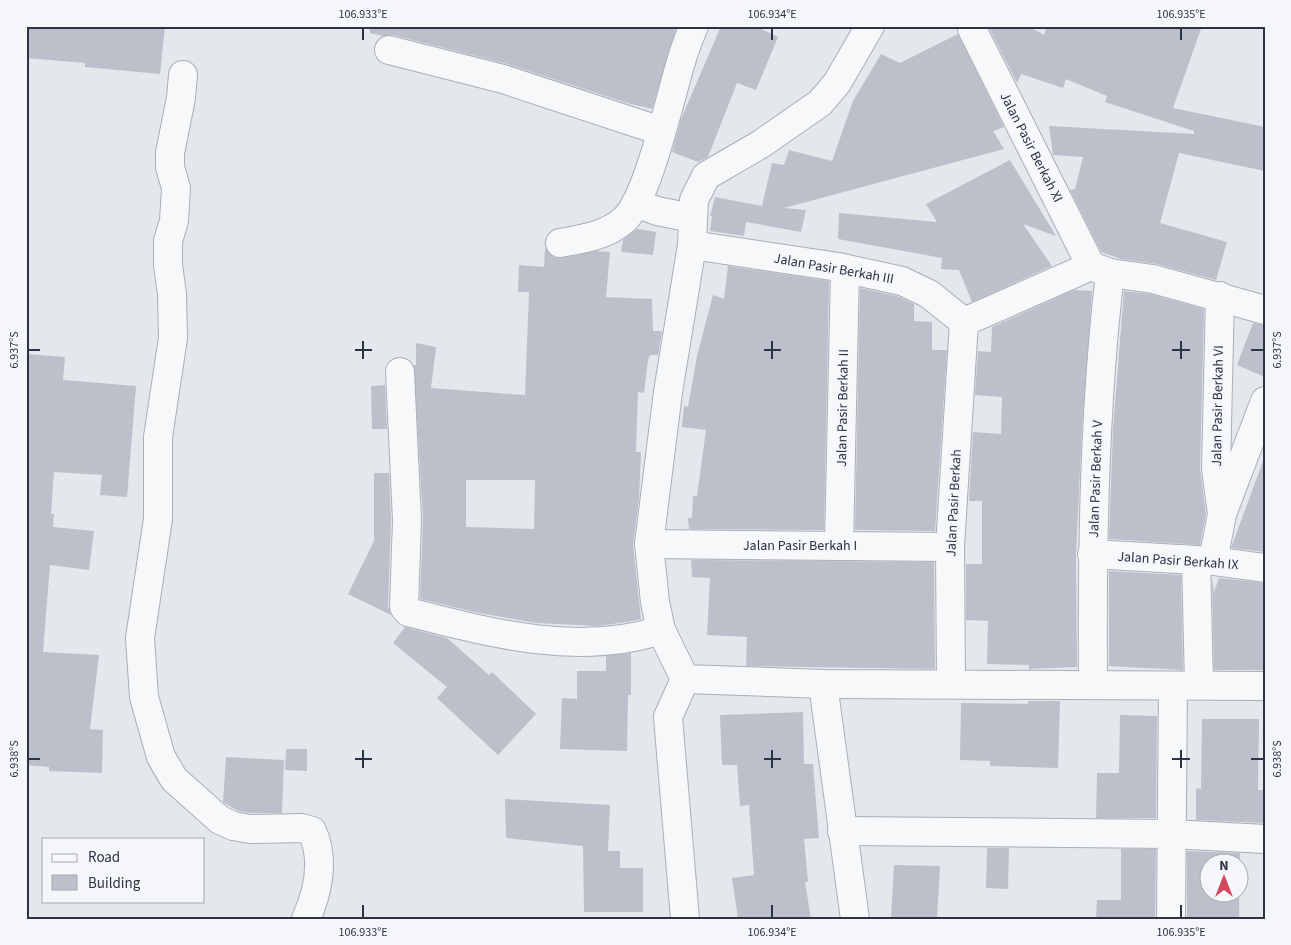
<svg xmlns="http://www.w3.org/2000/svg" width="1291" height="945" font-family="'Source Sans 3',sans-serif">
<style>
.building{fill:#bbc0ca;fill-rule:evenodd}
.lines{fill:none;stroke-linecap:round;stroke-linejoin:round}
.minor-casing{stroke:#a9aeb7;stroke-width:30}
.minor{stroke:#f7f8fa;stroke-width:28}
.ticks{fill:none;stroke:#2b3445;stroke-width:2}
.labels{text-anchor:middle;stroke-width:4;stroke-linejoin:round;paint-order:stroke}
.street-label{font-size:14px;fill:#2b3445;stroke:#f4f6f9}
.neatline{fill:none;stroke:#2b3445;stroke-width:2}
.ticks-label{font-size:12px;text-anchor:middle;fill:#2b3445}
</style>
<rect width="100%" height="100%" fill="#e4e7ec"/>
<g class="building">
<path d="M26 26H165L160 74 85 67V63L26 58Z"/>
<path d="M370 26H677L652 109 627 103 507 64 393 35 383 36 370 33Z"/>
<path d="M721 26H755L778 37 756 90 737 83 708 157 698 162 672 152 681 119Z"/>
<path d="M988 26H1028L1044 35 1047 26H1202L1173 108 1265 127V171L1179 153 1160 223 1227 242 1216 280 1157 264 1121 259 1101 252 1070 190 1075 189 1083 157 1053 155 1049 126 1194 134V131L1105 102 1107 96 1066 79 1063 88 1021 74 1017 83Z"/>
<path d="M958 34 1004 127 993 131 1004 149 784 208 806 210 801 232 746 222 744 236 710 231 712 216H710L715 197 762 206 772 163 784 165 789 150 832 161 853 101 881 54 900 63Z"/>
<path d="M1010 160 1056 236 1023 224 1052 266 972 302 959 270 941 269 942 258 838 239 839 213 937 222 926 204Z"/>
<path d="M637 229 656 232 653 255 621 252 623 240Z"/>
<path d="M545 248 554 257 562 258 596 251 610 252 606 297 652 299 653 331H662L658 355H650L648 360 644 393 638 392 636 452H641L639 499 633 545 641 619 627 622 597 626 536 623 474 612 420 599 423 519 414 365H416V343L436 347 431 388 525 395 529 292H518L519 265 544 267ZM466 480H535L534 529 466 527Z"/>
<path d="M728 266 829 281 824 530 689 529 688 518H692L693 496H697L706 430 682 427 684 406 688 407 697 356 713 295 724 299Z"/>
<path d="M860 288 897 296 914 304V321L932 322V350H947L935 531 855 530Z"/>
<path d="M1074 290 1092 291 1082 426 1076 554 1077 667 1029 669V665L987 664 988 621 966 620V564H982V501H969L973 432 1001 434 1002 397 975 395 978 351 991 352 992 327Z"/>
<path d="M1124 291 1150 294 1204 309 1200 469 1206 514 1200 545 1109 539 1113 428Z"/>
<path d="M1253 323 1265 325V377L1237 365Z"/>
<path d="M26 354 65 357 63 380 136 386 127 497 100 495 102 475 54 472 51 514H54L53 527 94 531 89 570 50 565 43 652 99 655 90 729 103 730 102 773 49 771V767L26 765Z"/>
<path d="M385 385 387 429H372L371 386Z"/>
<path d="M1263 461H1265V552L1231 548Z"/>
<path d="M374 473H389L391 520 388 606 391 615 348 594 374 541Z"/>
<path d="M691 560 934 562 935 669 746 666 747 637 707 635 710 578 692 577Z"/>
<path d="M1109 571 1181 575 1183 670 1109 666Z"/>
<path d="M1212 577 1214 592 1219 578 1265 583V670H1214Z"/>
<path d="M405 627 447 638 489 675 492 672 536 714 498 755 437 698 447 687 393 643Z"/>
<path d="M631 653V695H628L627 751 560 749 562 698 577 699V671H606V656Z"/>
<path d="M1028 701H1060L1058 768 990 766V761L960 760 961 703 1028 704Z"/>
<path d="M803 712 804 764H813L819 838 804 839 808 882H805L811 919H738L732 878 754 875 749 805 740 806 737 765H722L720 715Z"/>
<path d="M1120 715 1157 716 1156 818H1096L1097 773H1119Z"/>
<path d="M1202 719H1259L1258 790H1265V823L1196 820V788L1201 789Z"/>
<path d="M286 749H307V771L285 770Z"/>
<path d="M226 757 284 760 282 813H251L238 811 223 802Z"/>
<path d="M505 799 610 805 608 851H620V868H643V912H584L583 846 506 838Z"/>
<path d="M987 848H1009L1008 889 986 888Z"/>
<path d="M1121 849H1156L1155 919H1096L1097 900H1121Z"/>
<path d="M1187 851 1240 853 1239 919H1187ZM1208 862H1238V892H1208Z"/>
<path d="M894 865 940 866 937 919H891Z"/>
</g>
<g class="lines">
<g class="minor-casing">
<g id="minor">
<path d="M870 26 837 83 820 103 761 144 706 176 694 200 692 245 668 392 649 544 655 602 661 630 685 679 823 684 1265 686"/>
<path d="M972 29 1091 266"/>
<path d="M389 50 503 79 661 131"/>
<path d="M183 75 181 98 170 153V167L176 188 174 221 168 241V265L172 294 173 338 158 437V519L140 638 144 697 161 757 174 779 220 820 233 826 250 829 302 828 312 831C325 859 318 892 306 919"/>
<path d="M636 203 657 211 692 218"/>
<path d="M560 243C582 239 606 236 624 220 648 199 670 97 681 62 684 50 689 38 694 26"/>
<path d="M692 245 838 267 902 281 929 294 964 322"/>
<path d="M1220 296 1216 469 1222 514"/>
<path d="M964 322 1091 266 1110 273 1153 279 1265 310"/>
<path d="M400 372 407 520 404 607 408 612C490 633 578 657 661 630"/>
<path d="M649 544 950 547"/>
<path d="M839 545 845 270"/>
<path d="M1092 554 1213 561 1265 568"/>
<path d="M1196 560 1199 685"/>
<path d="M1213 561 1222 514 1265 401"/>
<path d="M823 684 855 919"/>
<path d="M951 684 950 547 964 322"/>
<path d="M1093 685C1092 547 1094 410 1110 273"/>
<path d="M842 831 1171 834 1265 839"/>
<path d="M685 919 668 717 685 679"/>
<path d="M1171 919 1173 686"/>
</g>
</g>
<use href="#minor" class="minor"/>
</g>
<path class="ticks" d="M363 28V40M772 28V40M1181 28V40M363 341V359M772 341V359M1181 341V359M28 350H40M355 350H372M764 350H781M1172 350H1190M1251 350H1264M363 750V768M772 750V768M1181 750V768M28 759H40M355 759H372M764 759H781M1172 759H1190M1251 759H1264M363 905V918M772 905V918M1181 905V918"/>
<g class="labels">
<g class="street-label">
<text transform="translate(1032 147) rotate(63)" y="5">Jalan Pasir Berkah XI</text>
<text transform="translate(834 268) rotate(10)" y="5">Jalan Pasir Berkah III</text>
<text transform="translate(1217 406) rotate(-89)" y="5">Jalan Pasir Berkah VI</text>
<text transform="translate(842 408) rotate(-89)" y="5">Jalan Pasir Berkah II</text>
<text transform="translate(1095 479) rotate(-88)" y="5">Jalan Pasir Berkah V</text>
<text transform="translate(953 503) rotate(-87)" y="5">Jalan Pasir Berkah</text>
<text x="800" y="550">Jalan Pasir Berkah I</text>
<text transform="translate(1178 560) rotate(4)" y="5">Jalan Pasir Berkah IX</text>
</g>
</g>
<rect width="1291" height="945" fill="none" stroke="#f4f6f9" stroke-width="55"/>
<rect x="42" y="838" width="162" height="65" fill="#f4f6f9" stroke="#a4a8b1"/>
<rect x="52" y="854" width="25" height="8" fill="#f7f8fa" stroke="#a4a8b1"/>
<text x="88" y="862" font-size="15" fill="#2b3445">Road</text>
<rect x="52" y="875" width="25" height="15" fill="#bbc0ca" stroke="#a4a8b1"/>
<text x="88" y="888" font-size="15" fill="#2b3445">Building</text>
<g transform="translate(1224 878)"><circle r="24" fill="#f4f6f9" stroke="#a4a8b1"/>
<path d="M0-4L9 19L0 12L-9 19Z" fill="#d1495b"/>
<text y="-8" font-size="14" font-weight="bold" text-anchor="middle" fill="#2b3445">N</text>
</g>
<rect x="28" y="28" width="1236" height="890" class="neatline"/>
<g class="ticks-label">
<text x="363" y="18">106.933°E</text>
<text x="772" y="18">106.934°E</text>
<text x="1181" y="18">106.935°E</text>
<text transform="translate(14 350) rotate(-90)" y="4">6.937°S</text>
<text transform="translate(1277 350) rotate(-90)" y="4">6.937°S</text>
<text transform="translate(14 759) rotate(-90)" y="4">6.938°S</text>
<text transform="translate(1277 759) rotate(-90)" y="4">6.938°S</text>
<text x="363" y="936">106.933°E</text>
<text x="772" y="936">106.934°E</text>
<text x="1181" y="936">106.935°E</text>
</g>
</svg>
